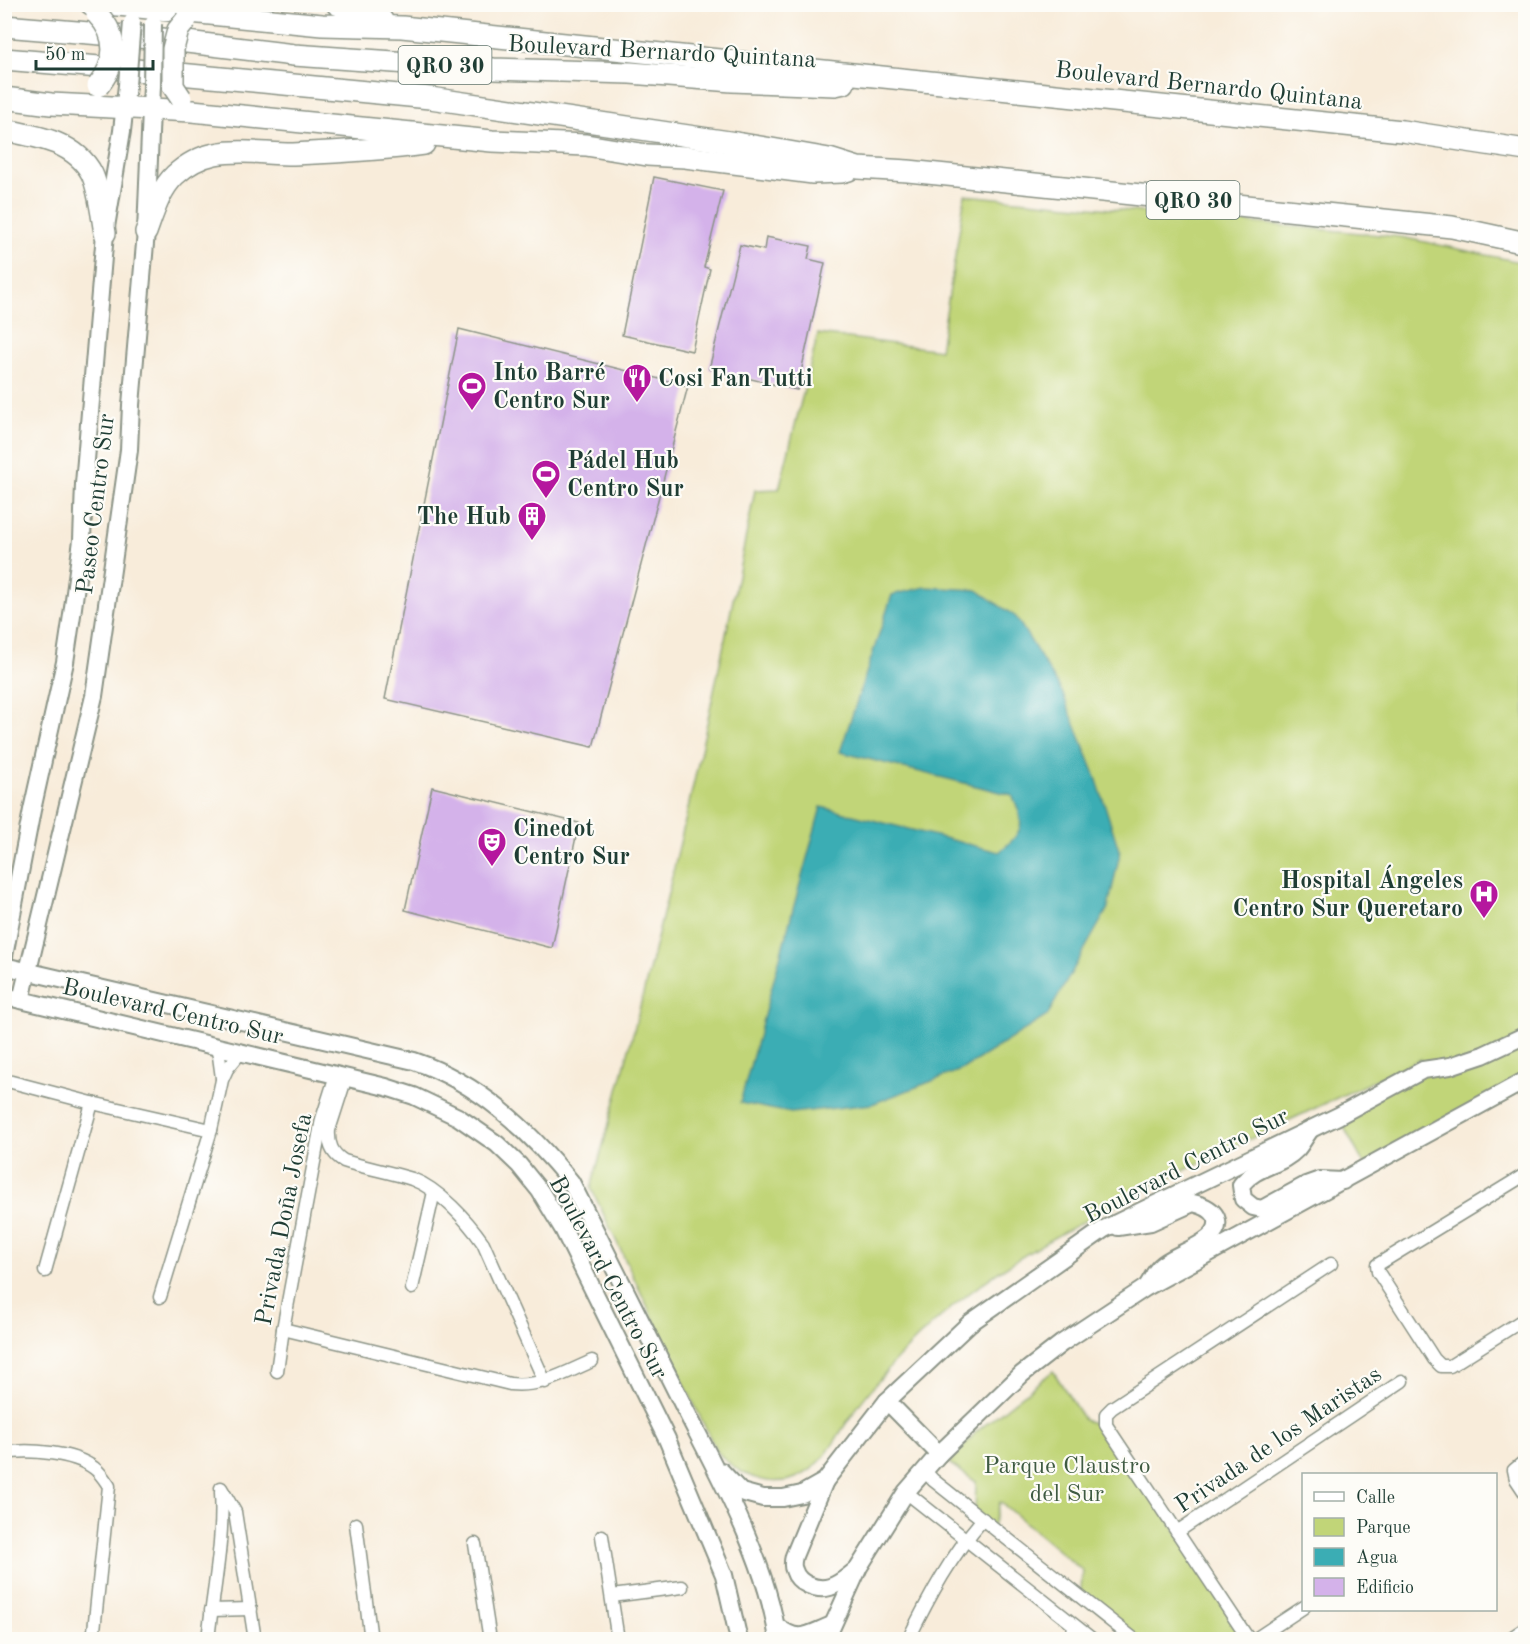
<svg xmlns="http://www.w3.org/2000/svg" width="1530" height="1644" font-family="'Old Standard TT',serif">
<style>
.green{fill:#c1d578;stroke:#708956;stroke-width:1.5}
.water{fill:#3badb4;stroke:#2d7574;stroke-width:1.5}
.building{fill:#d4b2ea}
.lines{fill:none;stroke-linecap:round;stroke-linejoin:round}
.minor-casing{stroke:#8c9487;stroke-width:15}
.tertiary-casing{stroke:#8c9487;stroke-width:20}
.trunk-casing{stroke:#8c9487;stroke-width:24}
.minor{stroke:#fff;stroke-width:12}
.tertiary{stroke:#fff;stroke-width:16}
.trunk{stroke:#fff;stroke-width:21}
.tertiary-bridge-casing{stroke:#8c9487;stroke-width:20;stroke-linecap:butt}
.trunk-bridge-casing{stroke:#8c9487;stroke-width:24;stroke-linecap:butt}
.tertiary-bridge{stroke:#fff;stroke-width:16}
.trunk-bridge{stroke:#fff;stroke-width:21}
.labels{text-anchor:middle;stroke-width:4.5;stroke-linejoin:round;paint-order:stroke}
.shield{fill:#fdfcf7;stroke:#62766e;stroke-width:1.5}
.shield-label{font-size:22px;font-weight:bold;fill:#1f3d34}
.street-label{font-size:24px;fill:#1f3d34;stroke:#fdfcf7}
.poi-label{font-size:24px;font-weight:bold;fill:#1f3d34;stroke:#fdfcf7;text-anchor:start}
.park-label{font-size:24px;fill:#3f5b42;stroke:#fdfcf7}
</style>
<rect width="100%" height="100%" fill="#fdfcf7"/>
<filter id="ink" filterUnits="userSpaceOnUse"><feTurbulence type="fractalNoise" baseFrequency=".0167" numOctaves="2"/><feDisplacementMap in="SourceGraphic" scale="12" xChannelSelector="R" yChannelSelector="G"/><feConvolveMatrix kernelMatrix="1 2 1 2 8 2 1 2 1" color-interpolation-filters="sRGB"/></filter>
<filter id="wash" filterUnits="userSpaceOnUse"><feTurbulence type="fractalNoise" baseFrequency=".008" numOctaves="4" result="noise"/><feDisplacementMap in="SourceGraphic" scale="24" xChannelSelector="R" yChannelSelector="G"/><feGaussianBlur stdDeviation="1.35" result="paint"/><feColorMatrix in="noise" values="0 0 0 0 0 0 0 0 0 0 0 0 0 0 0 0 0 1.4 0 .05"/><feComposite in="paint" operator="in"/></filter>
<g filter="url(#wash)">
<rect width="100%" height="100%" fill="#f8ecda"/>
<g class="green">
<path d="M965 195 1401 237 1525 263V1080L1366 1168 1338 1116 1422 1071 1421 1059C1332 1100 1243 1141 1155 1185 1091 1217 1028 1248 971 1292 938 1318 906 1346 880 1379 870 1391 860 1402 852 1415 837 1435 827 1461 804 1474 773 1492 736 1475 716 1450L591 1188C656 960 710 723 755 490L779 489 818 334 940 350Z"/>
<path d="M1053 1371 1084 1420 1104 1426 1249 1639H1135L1080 1596 1083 1571 1000 1502 993 1526 975 1513 976 1482 949 1463 976 1432Z"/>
</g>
<path class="water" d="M925 587 977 590 1016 617 1062 692 1096 777 1120 853 1108 908 1047 1016 961 1070 872 1104 791 1113 740 1103 821 807 999 852C1024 833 1026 823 1012 795L840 752 892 595Z"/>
<g id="blocks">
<g class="building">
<path d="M654 177 723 191 704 267 710 269 692 351 622 335Z"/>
<path d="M766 237 811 246 808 259 825 263 797 390 709 369 740 245 764 250Z"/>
<path d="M459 329 688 386 593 747 385 699Z"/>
<path d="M432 787 579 823 552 948 405 910Z"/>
</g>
</g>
</g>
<g filter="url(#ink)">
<use href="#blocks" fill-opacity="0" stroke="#8c9487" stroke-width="1.5"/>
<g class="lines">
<g class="minor-casing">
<g id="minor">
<path d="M216 1046 219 1056 222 1078"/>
<path d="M346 1077 329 1130C328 1144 332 1154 344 1161 366 1168 390 1172 412 1179 439 1189 467 1220 483 1243L545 1382"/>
<path d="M4 1080 92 1103 211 1130"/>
<path d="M1518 1085 1526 1096"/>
<path d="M1526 1174 1377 1265 1378 1272 1434 1359 1441 1366H1450L1526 1318"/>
<path d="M45 1271 92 1103"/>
<path d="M412 1288 434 1192"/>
<path d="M160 1297 211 1130 222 1080 227 1069 241 1052"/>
<path d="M283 1329 510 1384C542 1387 563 1374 592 1361"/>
<path d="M277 1371 283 1329 322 1119 336 1075"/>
<path d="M4 1453C29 1449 73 1452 94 1468 100 1472 105 1480 109 1486L93 1640"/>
<path d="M1526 1460 1514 1470 1516 1479 1526 1494"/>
<path d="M924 1470 933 1480 1135 1640"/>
<path d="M221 1488 235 1512 255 1640"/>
<path d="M906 1492 1093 1640"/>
<path d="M356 1524 371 1640"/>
<path d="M1177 1532 1402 1381"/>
<path d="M602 1536 618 1640"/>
<path d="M475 1544 490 1640"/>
<path d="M612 1596 682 1587"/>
<path d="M211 1610 251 1609"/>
<path d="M208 1640C213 1590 224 1542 221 1492"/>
<path d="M908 1640C929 1597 952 1554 983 1519"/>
<path d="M1067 1640 1076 1627"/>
<path d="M1249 1640 1106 1425V1414L1112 1408 1331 1264"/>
<path d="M1254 1640 1304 1607"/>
<path d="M1508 1640 1526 1628"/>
</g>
</g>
<g class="tertiary-casing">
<g id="tertiary">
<path d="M4 956 32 810 65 662 72 615 82 540 84 484 105 233 122 131 127 85"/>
<path d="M4 966 414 1061C479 1083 529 1130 571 1182 609 1257 646 1332 684 1407 720 1478 767 1561 778 1640"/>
<path d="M4 996 386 1087 414 1096 458 1117 497 1144 519 1165 540 1191 563 1229 667 1439 724 1575 739 1640"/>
<path d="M21 1000 94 696 129 450 131 405 146 232 152 85"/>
<path d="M1311 1129C1306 1135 1302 1143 1297 1149 1281 1166 1257 1165 1241 1185L1243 1199 1253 1207 1262 1209 1306 1185 1320 1180 1343 1181"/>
<path d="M1118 1227 1151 1222 1193 1203C1202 1205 1212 1209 1216 1217 1226 1241 1174 1253 1161 1266 1155 1271 1152 1279 1148 1285"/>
<path d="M887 1401 939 1454"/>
<path d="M721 1471 741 1492 763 1498H783L802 1494 825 1481 887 1401 970 1323 1104 1229 1338 1116 1423 1070 1450 1066 1483 1055 1526 1035"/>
<path d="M825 1481 794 1556C793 1560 792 1566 794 1570 798 1584 817 1591 830 1587 840 1584 847 1577 855 1571"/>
<path d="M776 1626C800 1644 806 1635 832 1625"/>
<path d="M826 1640 859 1567 906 1492 939 1454 1022 1374 1062 1343 1145 1288 1526 1080"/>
</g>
</g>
<g class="trunk-casing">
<g id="trunk">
<path d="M91 4 118 5 322 25 402 27 1402 131 1526 150"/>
<path d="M337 4 382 20"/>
<path d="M4 26 162 39 294 55 494 69 630 73 732 81 835 85 844 83"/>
<path d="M4 59 159 72 430 98 736 143 829 159 858 168 908 171 1452 227 1526 243"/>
<path d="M4 98 51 104 192 111 492 141 586 145 647 155 685 157 813 173 842 172 849 170"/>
<path d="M4 130C36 136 76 142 92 174 99 189 102 216 105 233"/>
<path d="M146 232C153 213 160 189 175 175 186 165 200 157 215 154 240 149 267 154 292 154 336 152 381 150 424 144"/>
</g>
</g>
<use href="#minor" class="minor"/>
<use href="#tertiary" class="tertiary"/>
<use href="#trunk" class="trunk"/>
<g class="tertiary-bridge-casing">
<g id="tertiary-bridge">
<path d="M127 85 132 22"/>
<path d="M152 85 153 24"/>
</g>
</g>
<g class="trunk-bridge-casing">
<g id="trunk-bridge">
<path d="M97 14C119 36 117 63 98 86"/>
<path d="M181 98 173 86V49L178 30 186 20"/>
</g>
</g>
<use href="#tertiary-bridge" class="tertiary-bridge"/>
<use href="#trunk-bridge" class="trunk-bridge"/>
</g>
</g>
<defs>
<g id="restaurant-pin" transform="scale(1.5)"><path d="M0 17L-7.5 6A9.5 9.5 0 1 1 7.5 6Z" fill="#b5179e" stroke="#fdfcf7"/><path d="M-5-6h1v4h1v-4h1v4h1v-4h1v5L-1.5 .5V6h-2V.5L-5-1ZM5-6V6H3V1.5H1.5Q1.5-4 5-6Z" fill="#fff"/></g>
<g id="stadium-pin" transform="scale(1.5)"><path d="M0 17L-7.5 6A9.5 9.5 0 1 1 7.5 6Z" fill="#b5179e" stroke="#fdfcf7"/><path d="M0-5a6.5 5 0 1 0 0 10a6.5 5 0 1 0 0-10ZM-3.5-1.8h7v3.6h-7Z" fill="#fff"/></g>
<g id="building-pin" transform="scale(1.5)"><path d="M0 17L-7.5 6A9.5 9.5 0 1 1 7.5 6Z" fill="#b5179e" stroke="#fdfcf7"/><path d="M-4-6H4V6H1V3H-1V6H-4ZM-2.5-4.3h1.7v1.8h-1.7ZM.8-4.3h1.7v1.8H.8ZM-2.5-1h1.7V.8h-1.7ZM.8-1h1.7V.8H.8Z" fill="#fff"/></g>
<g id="theatre-pin" transform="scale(1.5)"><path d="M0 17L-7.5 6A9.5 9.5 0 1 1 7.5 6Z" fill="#b5179e" stroke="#fdfcf7"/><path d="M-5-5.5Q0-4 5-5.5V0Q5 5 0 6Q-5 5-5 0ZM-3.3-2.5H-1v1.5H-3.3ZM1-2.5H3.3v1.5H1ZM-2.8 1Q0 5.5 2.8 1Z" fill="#fff"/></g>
<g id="hospital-pin" transform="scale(1.5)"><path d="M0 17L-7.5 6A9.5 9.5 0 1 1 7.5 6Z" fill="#b5179e" stroke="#fdfcf7"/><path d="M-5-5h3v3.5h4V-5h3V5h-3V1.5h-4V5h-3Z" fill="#fff"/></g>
</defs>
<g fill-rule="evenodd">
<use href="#restaurant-pin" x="637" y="378"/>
<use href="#stadium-pin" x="472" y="386"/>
<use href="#stadium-pin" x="546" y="474"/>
<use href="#building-pin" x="532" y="516"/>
<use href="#theatre-pin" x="492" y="842"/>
<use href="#hospital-pin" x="1484" y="894"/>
</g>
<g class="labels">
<g class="shield">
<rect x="398.5" y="46" width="93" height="38" rx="4.5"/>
<rect x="1146.5" y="181" width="93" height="38" rx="4.5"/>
</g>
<g class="shield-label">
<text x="445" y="73">QRO 30</text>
<text x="1193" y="208">QRO 30</text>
</g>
<g class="street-label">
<text transform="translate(662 51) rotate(3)" y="8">Boulevard Bernardo Quintana</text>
<text transform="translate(1209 85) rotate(6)" y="8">Boulevard Bernardo Quintana</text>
<text transform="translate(95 504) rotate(-83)" y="8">Paseo Centro Sur</text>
<text transform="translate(173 1011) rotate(13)" y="8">Boulevard Centro Sur</text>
<text transform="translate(1186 1165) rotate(-27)" y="8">Boulevard Centro Sur</text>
<text transform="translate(283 1219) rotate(-79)" y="8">Privada Doña Josefa</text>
<text transform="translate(609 1277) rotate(62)" y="8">Boulevard Centro Sur</text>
<text transform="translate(1278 1439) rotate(-34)" y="8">Privada de los Maristas</text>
</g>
<g class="poi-label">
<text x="493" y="380">Into Barré<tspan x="493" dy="28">Centro Sur</tspan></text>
<text x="658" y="386">Cosi Fan Tutti</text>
<text x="567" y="468">Pádel Hub<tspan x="567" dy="28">Centro Sur</tspan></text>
<text x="511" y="524" text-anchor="end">The Hub</text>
<text x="513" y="836">Cinedot<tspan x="513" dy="28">Centro Sur</tspan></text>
<text x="1463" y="888" text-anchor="end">Hospital Ángeles<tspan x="1463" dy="28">Centro Sur Queretaro</tspan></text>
</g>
<g class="park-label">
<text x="1067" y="1473">Parque Claustro<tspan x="1067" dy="28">del Sur</tspan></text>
</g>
</g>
<rect width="1530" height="1644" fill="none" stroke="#fdfcf7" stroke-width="24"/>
<rect x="1302" y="1473" width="195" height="138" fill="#fdfcf7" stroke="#a4b0a9" stroke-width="1.5"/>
<rect x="1314" y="1492" width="30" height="9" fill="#ffffff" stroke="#a4b0a9" stroke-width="1.5"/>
<text x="1356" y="1503" font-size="18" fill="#1f3d34">Calle</text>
<rect x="1314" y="1518" width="30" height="18" fill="#c1d578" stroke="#a4b0a9" stroke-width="1.5"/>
<text x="1356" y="1533" font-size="18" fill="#1f3d34">Parque</text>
<rect x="1314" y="1548" width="30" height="18" fill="#3badb4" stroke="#a4b0a9" stroke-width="1.5"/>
<text x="1356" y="1563" font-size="18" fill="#1f3d34">Agua</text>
<rect x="1314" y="1578" width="30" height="18" fill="#d4b2ea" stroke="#a4b0a9" stroke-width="1.5"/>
<text x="1356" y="1593" font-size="18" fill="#1f3d34">Edificio</text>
<path d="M36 60v9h117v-9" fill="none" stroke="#1f3d34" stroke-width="3"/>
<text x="45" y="60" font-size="18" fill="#1f3d34" stroke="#fdfcf7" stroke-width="4.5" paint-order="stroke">50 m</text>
</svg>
